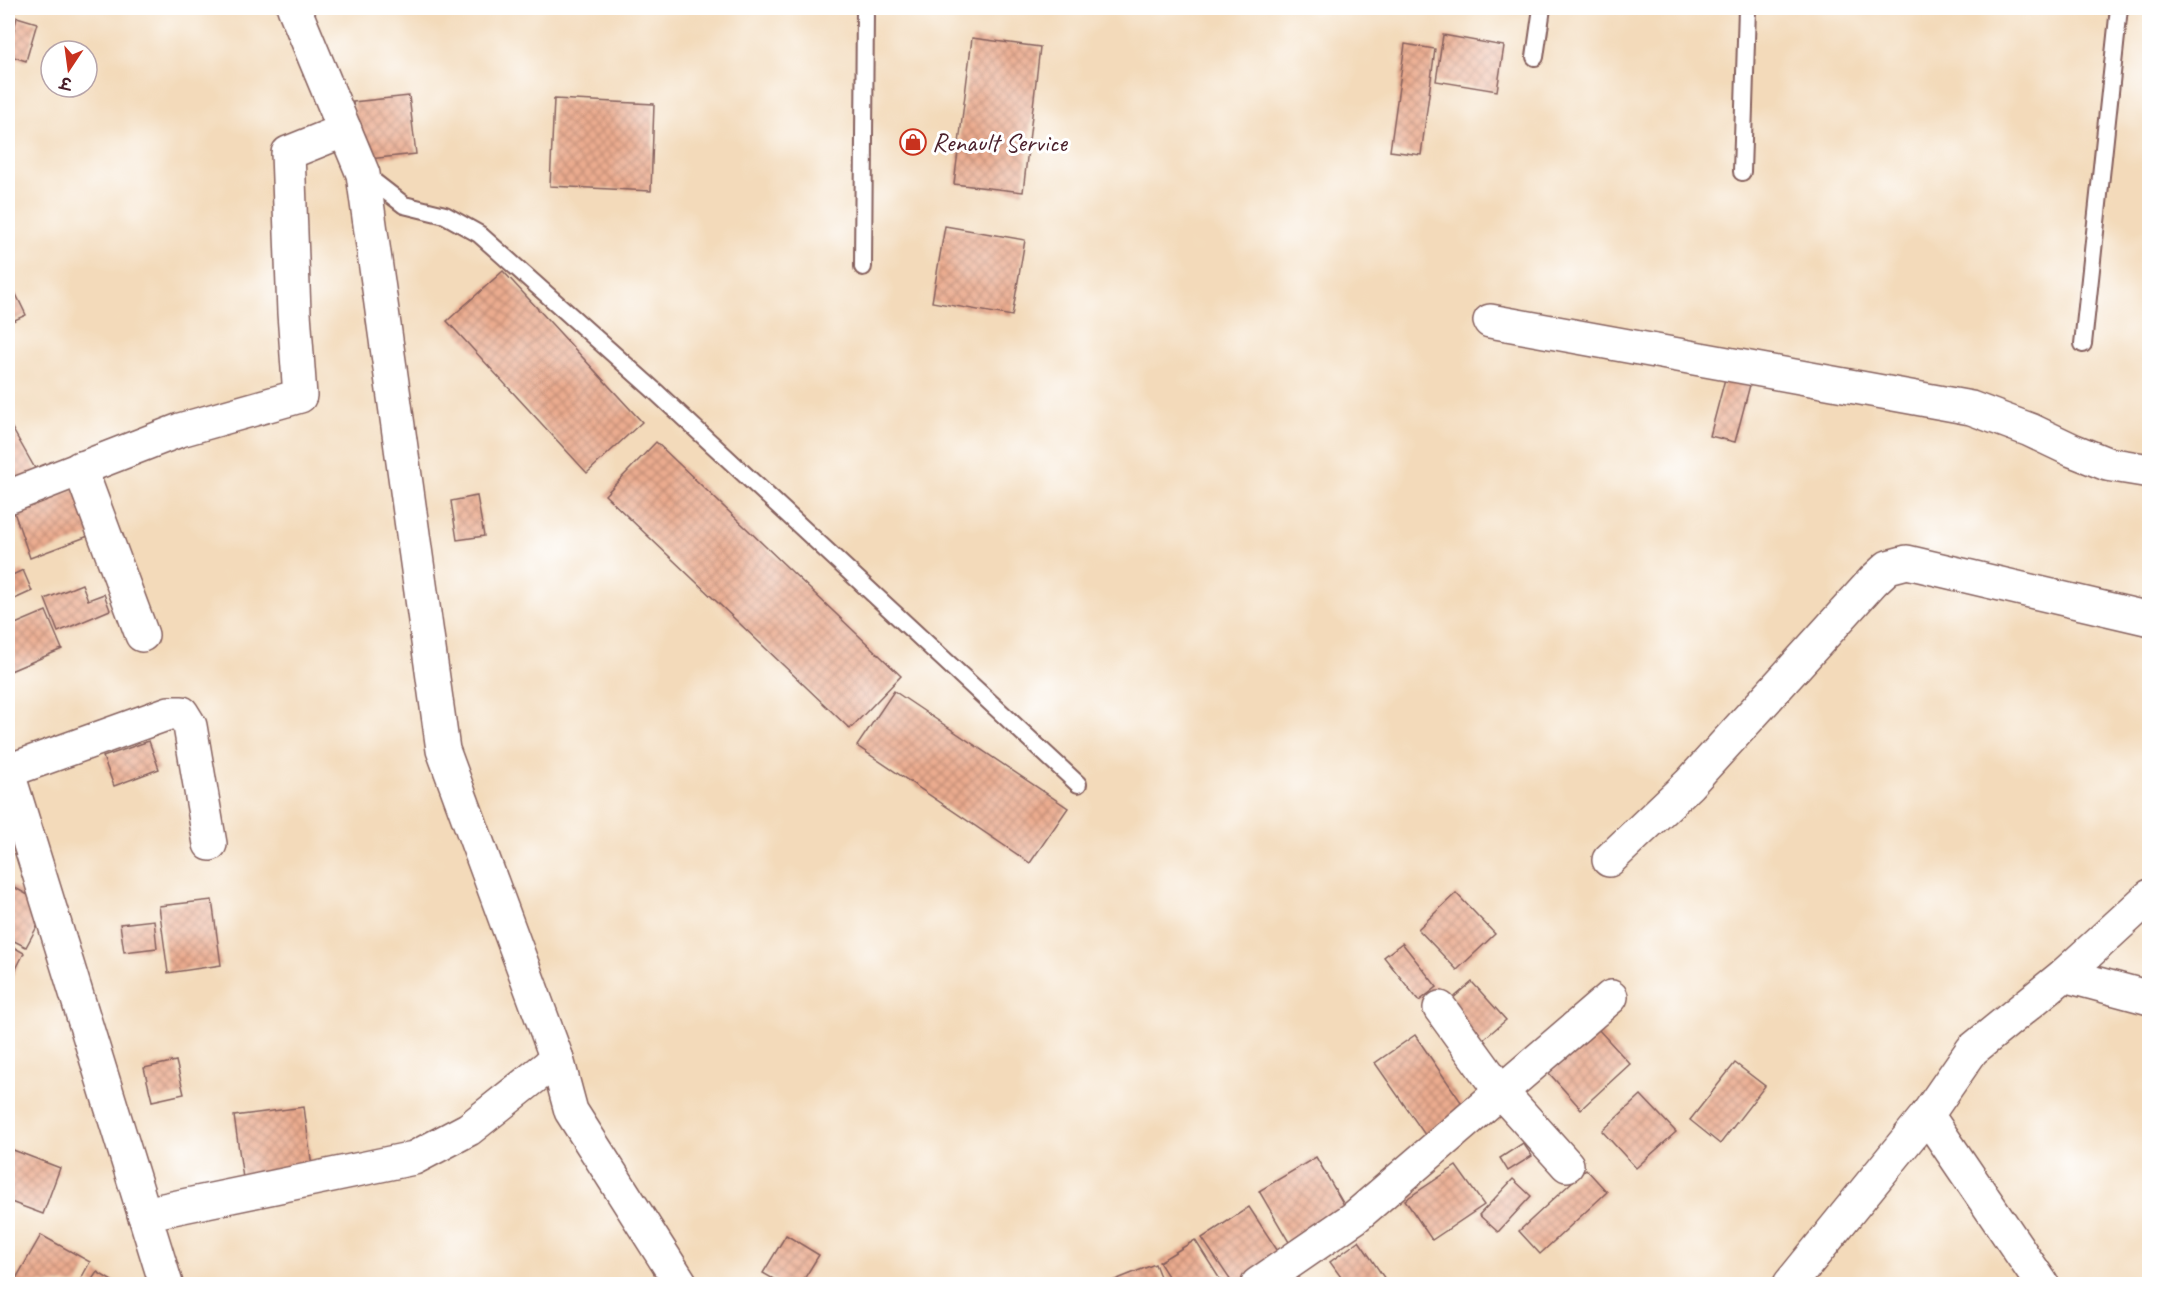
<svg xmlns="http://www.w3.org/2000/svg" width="2157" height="1292" font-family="Caveat,'Playpen Sans Deva',sans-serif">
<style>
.building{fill:url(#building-cross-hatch)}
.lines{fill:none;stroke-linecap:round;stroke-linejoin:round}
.service-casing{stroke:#85605d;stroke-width:20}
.minor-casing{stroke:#85605d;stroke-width:36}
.service{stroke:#fff;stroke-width:16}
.minor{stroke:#fff;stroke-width:33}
.labels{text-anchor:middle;stroke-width:6;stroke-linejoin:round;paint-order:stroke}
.poi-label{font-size:26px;fill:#4a1f2b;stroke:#fff;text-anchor:start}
</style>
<defs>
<pattern id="building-cross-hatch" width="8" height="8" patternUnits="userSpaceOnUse" patternTransform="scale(1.5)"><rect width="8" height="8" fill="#ebac8f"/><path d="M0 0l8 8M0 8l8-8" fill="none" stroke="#c08b75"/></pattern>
</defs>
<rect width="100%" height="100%" fill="#fff"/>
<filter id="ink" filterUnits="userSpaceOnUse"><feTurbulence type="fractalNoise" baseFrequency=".0167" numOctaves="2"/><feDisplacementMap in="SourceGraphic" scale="12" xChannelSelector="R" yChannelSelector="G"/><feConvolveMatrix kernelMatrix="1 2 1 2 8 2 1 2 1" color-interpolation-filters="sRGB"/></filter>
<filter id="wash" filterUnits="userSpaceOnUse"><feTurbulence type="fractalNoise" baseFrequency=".008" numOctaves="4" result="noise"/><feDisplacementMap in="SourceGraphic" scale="24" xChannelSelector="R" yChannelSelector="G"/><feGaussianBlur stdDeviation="1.35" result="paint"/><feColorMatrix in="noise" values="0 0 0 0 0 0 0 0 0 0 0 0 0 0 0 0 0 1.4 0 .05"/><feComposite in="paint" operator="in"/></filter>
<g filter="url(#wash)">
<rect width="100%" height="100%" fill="#f3daba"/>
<g id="blocks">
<g class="building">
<path d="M17 17 37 23 26 61 8 55Z"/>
<path d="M1443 35 1504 46 1497 91 1436 81Z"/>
<path d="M972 38 1040 47 1023 192 954 184Z"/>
<path d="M1405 44 1435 49 1421 155 1390 151Z"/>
<path d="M409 96 416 154 359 160 353 102Z"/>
<path d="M554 99 654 104 651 191 550 186Z"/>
<path d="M945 226 1025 240 1012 316 932 302Z"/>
<path d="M503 271 642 422 587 473 447 321Z"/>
<path d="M12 286 26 315 8 323V289Z"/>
<path d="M1726 375 1751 381 1735 442 1710 436Z"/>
<path d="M8 421 37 472 8 487Z"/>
<path d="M656 442 901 676 850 729 605 495Z"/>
<path d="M82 486 99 532 30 558 14 512Z"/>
<path d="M477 496 484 536 457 540 451 501Z"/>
<path d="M23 570 32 591 8 602V577Z"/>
<path d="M82 584 88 600 104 594 110 610 58 632 45 599Z"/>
<path d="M46 611 62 649 8 672V627Z"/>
<path d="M894 691 1068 808 1030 863 857 746Z"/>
<path d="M149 741 159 769 114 786 103 757Z"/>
<path d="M8 884 48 906 26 947 8 938Z"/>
<path d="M1456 893 1495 934 1457 970 1418 929Z"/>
<path d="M212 900 221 965 168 973 159 906Z"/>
<path d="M154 920 157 948 124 952 120 924Z"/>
<path d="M1402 943 1437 987 1419 1001 1384 957Z"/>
<path d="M8 944 24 953 8 985Z"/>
<path d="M1472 982 1506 1020 1478 1044 1444 1006Z"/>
<path d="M1597 1028 1630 1064 1581 1109 1548 1072Z"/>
<path d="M1415 1035 1470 1115 1430 1142 1375 1063Z"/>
<path d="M176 1061 184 1094 152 1101 144 1068Z"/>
<path d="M1735 1063 1765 1086 1720 1144 1690 1120Z"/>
<path d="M1641 1095 1676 1132 1636 1168 1602 1131Z"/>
<path d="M304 1107 313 1175 244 1185 234 1116Z"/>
<path d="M1523 1143 1532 1156 1508 1171 1500 1158Z"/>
<path d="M8 1148 60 1168 43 1214 8 1201Z"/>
<path d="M1316 1157 1350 1215 1293 1249 1259 1191Z"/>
<path d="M1456 1166 1484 1205 1432 1240 1405 1200Z"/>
<path d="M1586 1169 1607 1192 1540 1254 1519 1231Z"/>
<path d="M1513 1179 1531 1196 1498 1232 1479 1215Z"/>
<path d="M1249 1207 1283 1259 1245 1284H1233L1202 1238Z"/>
<path d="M41 1235 90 1262 78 1284H18L14 1282Z"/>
<path d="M786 1235 819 1255 801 1284H782L763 1273Z"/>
<path d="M1195 1240 1223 1284H1173L1159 1262Z"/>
<path d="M1359 1241 1385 1279 1377 1284H1346L1330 1262Z"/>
<path d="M1155 1264 1163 1284H1105Z"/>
<path d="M97 1272 117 1284H89Z"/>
</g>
</g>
</g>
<g filter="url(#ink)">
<use href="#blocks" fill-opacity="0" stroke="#85605d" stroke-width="1.5"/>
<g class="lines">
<g class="service-casing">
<g id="service">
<path d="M1535 57 1542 8"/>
<path d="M1742 172 1747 8"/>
<path d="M364 174 404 205 445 215 479 234 656 392 1078 784"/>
<path d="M863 267 865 8"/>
<path d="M2083 344 2119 8"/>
</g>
</g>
<g class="minor-casing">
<g id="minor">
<path d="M294 8 363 174 443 750 557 1059 571 1111 681 1284"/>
<path d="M1490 321 1971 408 2030 430 2072 450 2107 464 2150 471"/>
<path d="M80 468 142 635"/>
<path d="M8 497 180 430 300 396 294 313 288 153 345 130"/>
<path d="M8 771 169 713H182L190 726 210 844"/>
<path d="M8 773 166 1284"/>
<path d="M1609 860 1689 784 1873 581 1888 567 1907 562 2150 619"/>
<path d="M2064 975 2150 998"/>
<path d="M1440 1008 1501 1092 1567 1165"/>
<path d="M1927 1115 2042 1284"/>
<path d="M144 1214 414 1158 469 1129 557 1059"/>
<path d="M1258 1284 1354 1218 1611 997"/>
<path d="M1790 1284 1927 1115 1972 1050 2064 975 2150 896"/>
</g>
</g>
<use href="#service" class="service"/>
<use href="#minor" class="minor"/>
</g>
</g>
<defs>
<g id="shop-ring" transform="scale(1.35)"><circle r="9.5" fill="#fff" stroke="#c8321e" stroke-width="1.5"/><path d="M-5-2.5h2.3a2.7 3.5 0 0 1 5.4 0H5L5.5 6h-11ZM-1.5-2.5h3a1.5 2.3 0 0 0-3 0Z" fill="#c8321e"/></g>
</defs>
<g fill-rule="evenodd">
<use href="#shop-ring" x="913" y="142"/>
</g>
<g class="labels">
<g class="poi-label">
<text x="932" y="151">Renault Service</text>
</g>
</g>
<rect width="2157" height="1292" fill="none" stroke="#fff" stroke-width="30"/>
<g transform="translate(69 69) rotate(193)"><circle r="28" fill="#ffffff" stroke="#b7a5aa" stroke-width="1.5"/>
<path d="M0-4.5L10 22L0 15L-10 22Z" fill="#c8321e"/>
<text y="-9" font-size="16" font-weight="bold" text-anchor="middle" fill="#4a1f2b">उ</text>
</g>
</svg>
